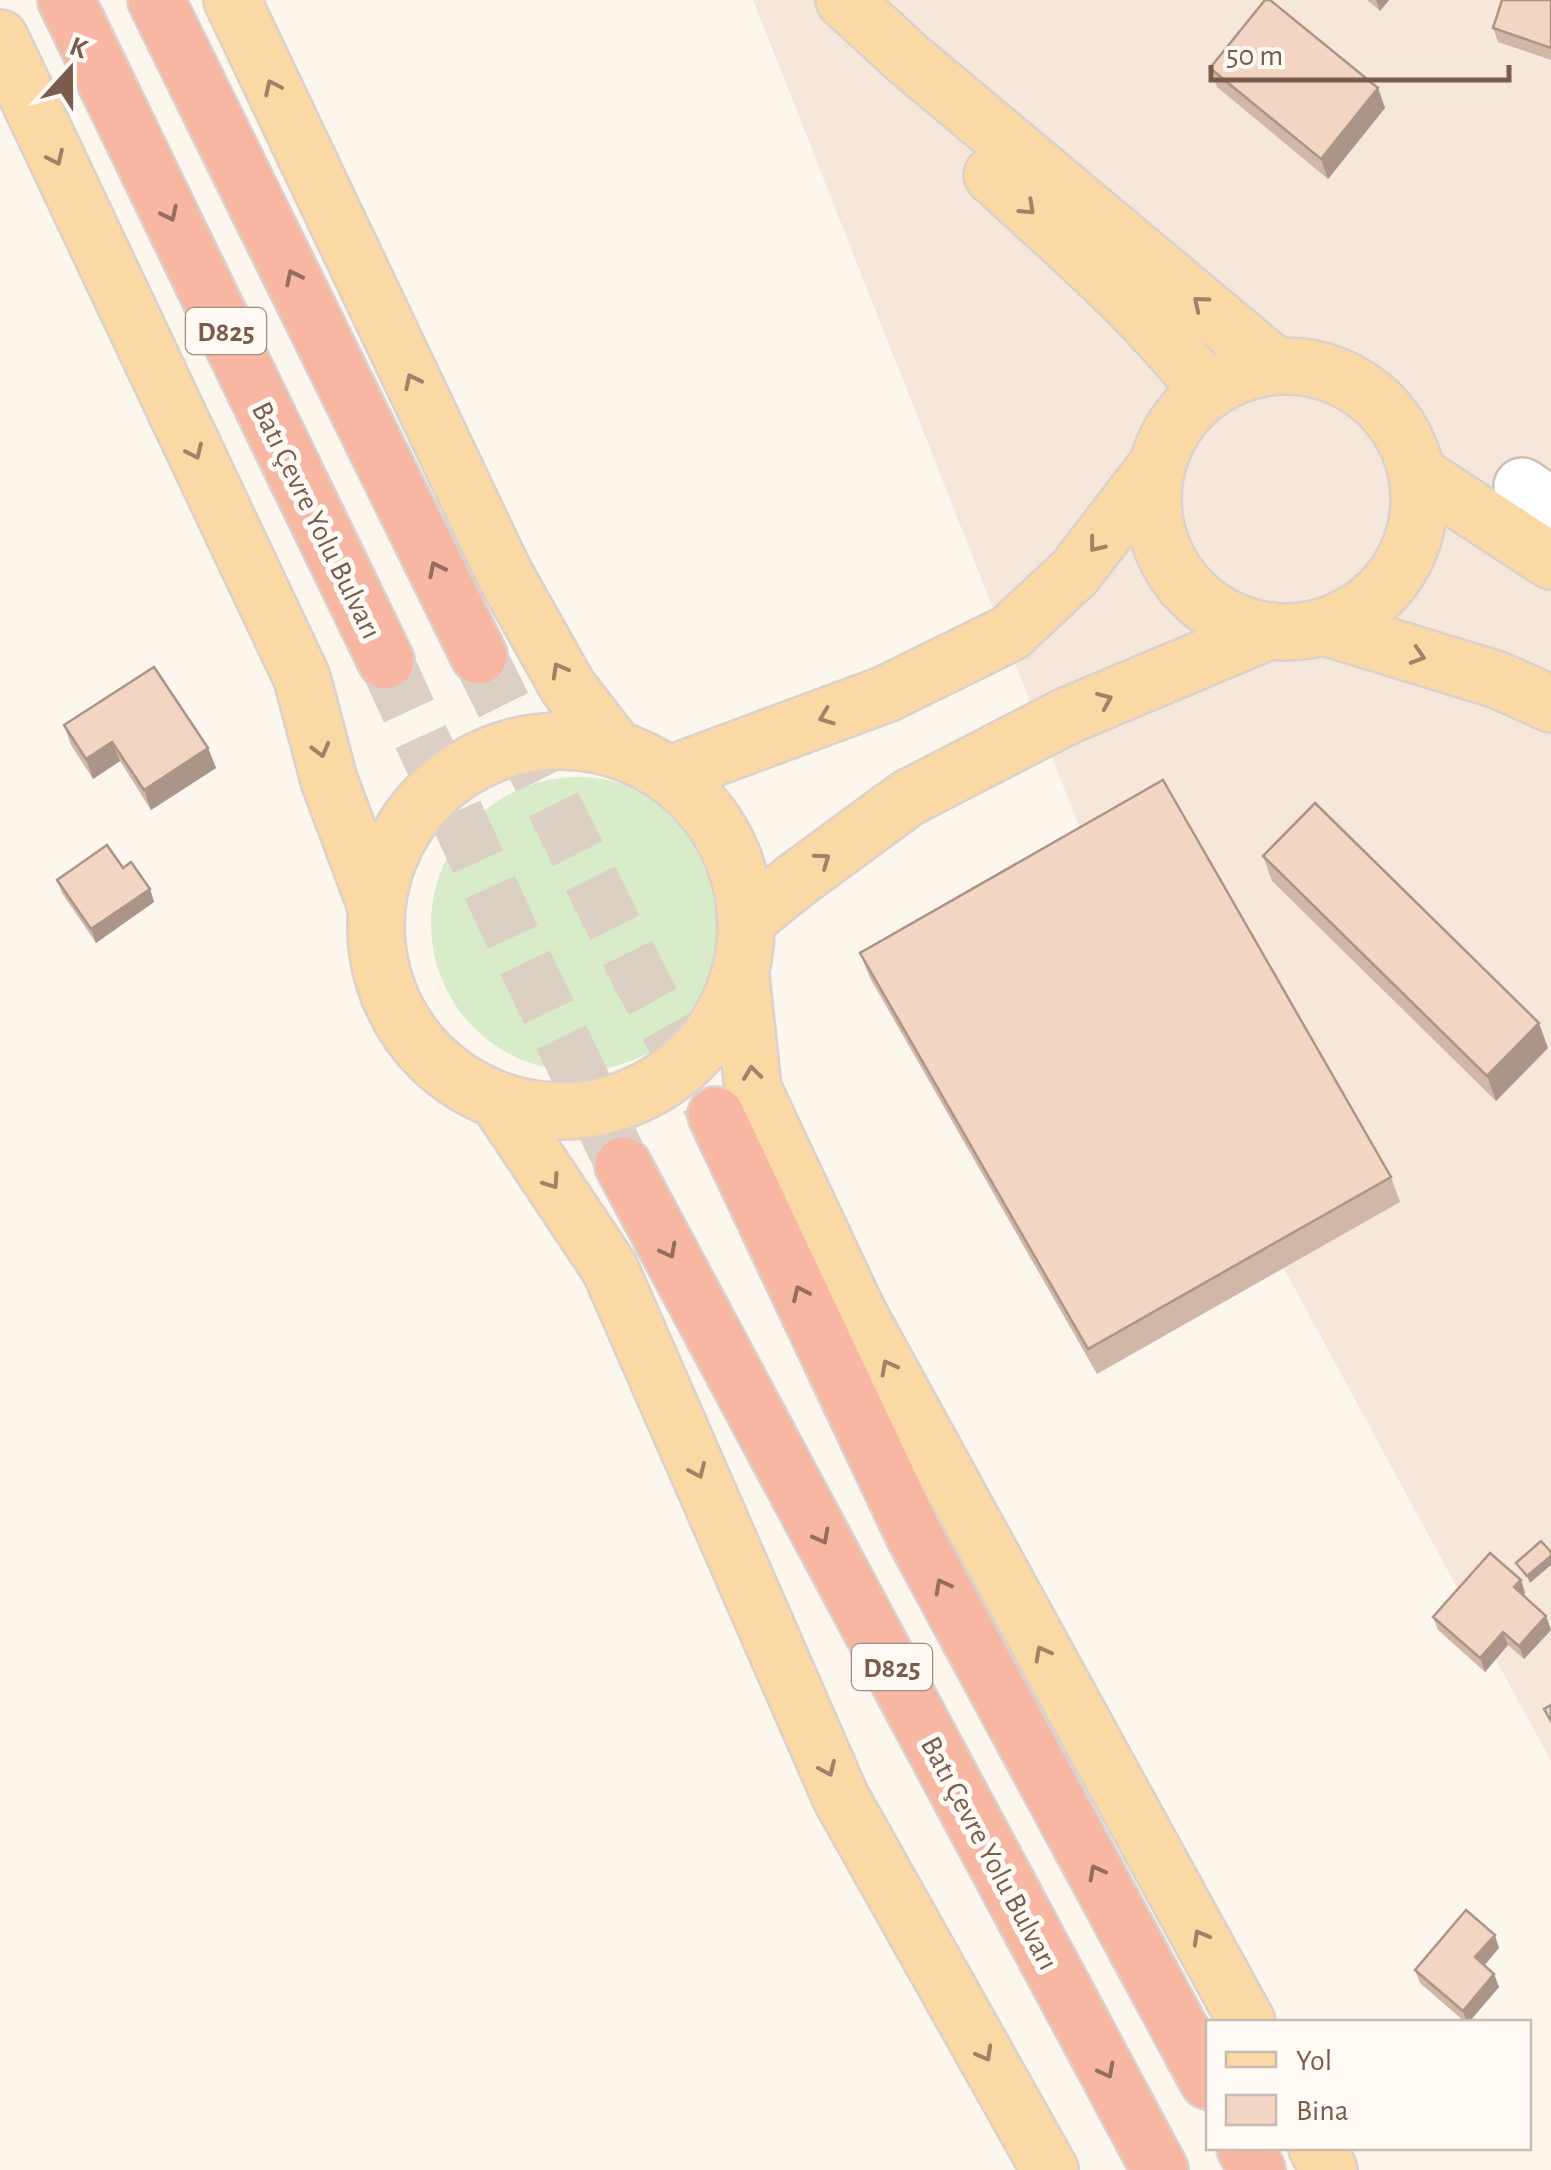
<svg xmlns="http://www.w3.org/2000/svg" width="1551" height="2170" font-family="'Alegreya Sans',sans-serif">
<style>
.residential{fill:#f5e8da}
.green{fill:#d8ecc9}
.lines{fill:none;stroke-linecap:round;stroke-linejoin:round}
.highway-tunnel{stroke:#dcd0c4;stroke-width:55;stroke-dasharray:55 28;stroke-linecap:butt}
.minor-casing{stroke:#d1beb0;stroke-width:60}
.major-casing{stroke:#dad1cd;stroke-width:60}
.highway-casing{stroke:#dad1cd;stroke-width:60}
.minor{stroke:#fff;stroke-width:55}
.major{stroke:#fbd9a5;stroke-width:55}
.highway{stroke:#f7b7a3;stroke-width:55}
.wall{fill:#d1b7a8}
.shaded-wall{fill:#aa9588}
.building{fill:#f3d5c3;stroke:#aa9588;stroke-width:2.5}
.oneway{stroke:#a18267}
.oneway2{stroke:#936e5e}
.labels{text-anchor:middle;stroke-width:10;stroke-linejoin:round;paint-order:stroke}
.shield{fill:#fffaf3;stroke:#a28b7f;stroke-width:2.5}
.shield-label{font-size:28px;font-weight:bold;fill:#7a5c4d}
.street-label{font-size:30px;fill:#7a5c4d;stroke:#fffaf3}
</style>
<rect width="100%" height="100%" fill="#fdf6ec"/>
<path class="residential" d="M753 0H1551V1761L1173 1064Z"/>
<circle class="green" cx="578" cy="924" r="147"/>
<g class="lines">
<g class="highway-tunnel">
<path d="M479 656 642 982 716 1115"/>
<path d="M386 661 515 942 623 1165"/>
</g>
<g class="minor-casing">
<path id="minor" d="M1522 486 1551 506"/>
</g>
<g class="major-casing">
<g id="major">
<path d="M232 0 504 573 568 687 616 749"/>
<path d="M844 0 907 58 1275 366"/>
<path d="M0 38 302 678 329 780 376 906"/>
<path d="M992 175C1067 244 1145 310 1207 391"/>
<circle cx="1286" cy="499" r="133"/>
<path d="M1418 474 1551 561"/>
<path d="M1325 627 1498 680 1551 704"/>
<circle cx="561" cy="926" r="185"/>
<path d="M668 775 886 694 1010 633 1075 572 1155 468"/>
<path d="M747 920 795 881 908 798 1067 716 1269 631"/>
<path d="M741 977 753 1089 858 1313 1247 2022"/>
<path d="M498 1101 610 1269 841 1798 1050 2170"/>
<path d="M1317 2148 1329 2170"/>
</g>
</g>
<g class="highway-casing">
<g id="highway">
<path d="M66 0 386 661"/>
<path d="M156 0 479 656"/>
<path d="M716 1115 914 1535 1208 2081"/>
<path d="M623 1165 1160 2170"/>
<path d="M1245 2148 1257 2170"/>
</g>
</g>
<use href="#minor" class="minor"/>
<use href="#major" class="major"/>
<use href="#highway" class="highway"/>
</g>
<g class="wall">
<path d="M1367 0H1389L1380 11Z"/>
<path d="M1551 0V60L1498 42 1493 28Z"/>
<path d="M1210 68 1378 88 1385 108 1328 179 1217 87Z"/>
<path d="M64 725 208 748 216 768 151 810 120 761 93 779 71 745Z"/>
<path d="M1263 856 1548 1048 1496 1101 1272 881Z"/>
<path d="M123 868 150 889 154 902 96 943 62 893 57 880Z"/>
<path d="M860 953 1391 1177 1400 1202 1097 1374 870 978Z"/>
<path d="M1521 1580 1525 1593 1523 1596 1546 1616 1551 1630 1524 1659 1508 1645 1485 1672 1438 1630 1433 1617Z"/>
<path d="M1499 1948 1485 1965 1494 1974 1499 1987 1469 2022H1465L1420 1983 1415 1970Z"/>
</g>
<g class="shaded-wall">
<path d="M1376 0H1389L1380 11Z"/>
<path d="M1378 88 1385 108 1328 179 1321 159Z"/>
<path d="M112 742 120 761 93 779 86 759Z"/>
<path d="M208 748 216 768 151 810 144 790Z"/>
<path d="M150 889 154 902 96 943 91 929Z"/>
<path d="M1539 1023 1548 1048 1496 1101 1487 1076Z"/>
<path d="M1551 1556V1565L1530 1583 1527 1576Z"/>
<path d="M1521 1580 1525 1593 1519 1600 1514 1587Z"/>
<path d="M1546 1616 1551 1630 1524 1659 1519 1646Z"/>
<path d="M1503 1632 1508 1645 1485 1672 1480 1658Z"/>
<path d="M1495 1935 1499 1948 1480 1970 1475 1957Z"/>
<path d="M1494 1974 1499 1987 1469 2022H1467L1463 2011Z"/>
</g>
<g class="building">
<path d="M1265 0H1270L1378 88 1321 159 1210 68Z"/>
<path d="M1502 0H1551V48L1493 28Z"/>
<path d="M154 667 208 748 144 790 112 742 86 759 64 725Z"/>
<path d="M1163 780 1391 1177 1088 1349 860 953Z"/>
<path d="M1315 803 1539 1023 1487 1076 1263 856Z"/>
<path d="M107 845 123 868 131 862 150 889 91 929 57 880Z"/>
<path d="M1541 1541 1551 1552V1556L1527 1576 1516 1563Z"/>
<path d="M1490 1553 1521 1580 1514 1587 1546 1616 1519 1646 1503 1632 1480 1658 1433 1617Z"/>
<path d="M1551 1705V1721L1544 1709Z"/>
<path d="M1466 1910 1495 1935 1475 1957 1494 1974 1463 2011 1415 1970Z"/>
</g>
<defs><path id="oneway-chevron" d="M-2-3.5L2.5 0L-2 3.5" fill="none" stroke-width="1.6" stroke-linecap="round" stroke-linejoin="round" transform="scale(2.5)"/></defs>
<g class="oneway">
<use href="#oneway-chevron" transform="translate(272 87) rotate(-115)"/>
<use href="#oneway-chevron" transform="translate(56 158) rotate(65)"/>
<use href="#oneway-chevron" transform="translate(1028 208) rotate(43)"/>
<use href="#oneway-chevron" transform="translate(1200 303) rotate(-140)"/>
<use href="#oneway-chevron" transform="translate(412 381) rotate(-116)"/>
<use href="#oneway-chevron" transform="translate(195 452) rotate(65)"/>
<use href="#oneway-chevron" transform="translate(1096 545) rotate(128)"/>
<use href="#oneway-chevron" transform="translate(1418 656) rotate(17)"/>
<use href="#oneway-chevron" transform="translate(559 670) rotate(-119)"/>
<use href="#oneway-chevron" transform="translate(1105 700) rotate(-23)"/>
<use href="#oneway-chevron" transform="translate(826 717) rotate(159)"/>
<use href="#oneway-chevron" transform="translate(321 750) rotate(75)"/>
<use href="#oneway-chevron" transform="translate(823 860) rotate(-36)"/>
<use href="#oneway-chevron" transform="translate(752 1073) rotate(-97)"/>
<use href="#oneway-chevron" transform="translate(552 1182) rotate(56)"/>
<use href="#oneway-chevron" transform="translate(888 1367) rotate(-118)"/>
<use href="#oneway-chevron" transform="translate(698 1471) rotate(66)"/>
<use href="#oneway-chevron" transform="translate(1042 1653) rotate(-118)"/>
<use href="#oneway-chevron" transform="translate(828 1769) rotate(66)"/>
<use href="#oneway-chevron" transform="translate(1200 1937) rotate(-119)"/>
<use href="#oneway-chevron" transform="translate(985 2054) rotate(61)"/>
</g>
<g class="oneway2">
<use href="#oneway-chevron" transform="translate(170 214) rotate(64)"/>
<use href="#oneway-chevron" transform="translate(293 277) rotate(-116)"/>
<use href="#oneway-chevron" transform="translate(436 569) rotate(-116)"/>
<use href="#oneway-chevron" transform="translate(669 1251) rotate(62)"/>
<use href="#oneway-chevron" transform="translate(800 1293) rotate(-115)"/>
<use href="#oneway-chevron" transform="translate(822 1537) rotate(62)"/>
<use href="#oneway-chevron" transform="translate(942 1586) rotate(-118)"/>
<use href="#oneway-chevron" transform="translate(1096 1872) rotate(-118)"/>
<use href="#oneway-chevron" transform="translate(1107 2071) rotate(62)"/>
</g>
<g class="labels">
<g class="shield">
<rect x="186" y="308" width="80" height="46" rx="8"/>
<rect x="852" y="1644" width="80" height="46" rx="8"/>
</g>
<g class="shield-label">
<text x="226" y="341">D825</text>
<text x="892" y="1677">D825</text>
</g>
<g class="street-label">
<text transform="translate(317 520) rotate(64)" y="10">Batı Çevre Yolu Bulvarı</text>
<text transform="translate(990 1853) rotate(62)" y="10">Batı Çevre Yolu Bulvarı</text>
</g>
</g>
<rect x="1206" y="2020" width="325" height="130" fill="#fffaf3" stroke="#cabbb1" stroke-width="2.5"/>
<rect x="1226" y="2052" width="50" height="15" fill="#fbd9a5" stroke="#cabbb1" stroke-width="2.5"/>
<text x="1296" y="2070" font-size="30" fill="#7a5c4d">Yol</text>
<rect x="1226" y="2095" width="50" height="30" fill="#f3d5c3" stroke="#cabbb1" stroke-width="2.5"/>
<text x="1296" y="2120" font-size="30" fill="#7a5c4d">Bina</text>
<g transform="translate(70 70) rotate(21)" stroke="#fffaf3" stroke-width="8" paint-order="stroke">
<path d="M0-8L18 38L0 25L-18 38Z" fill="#7a5c4d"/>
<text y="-15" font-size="28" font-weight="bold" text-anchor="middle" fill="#7a5c4d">K</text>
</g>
<path d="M1211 65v15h298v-15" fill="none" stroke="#7a5c4d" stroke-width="5"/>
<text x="1226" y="65" font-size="30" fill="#7a5c4d" stroke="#fffaf3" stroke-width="8" paint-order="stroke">50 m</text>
</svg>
